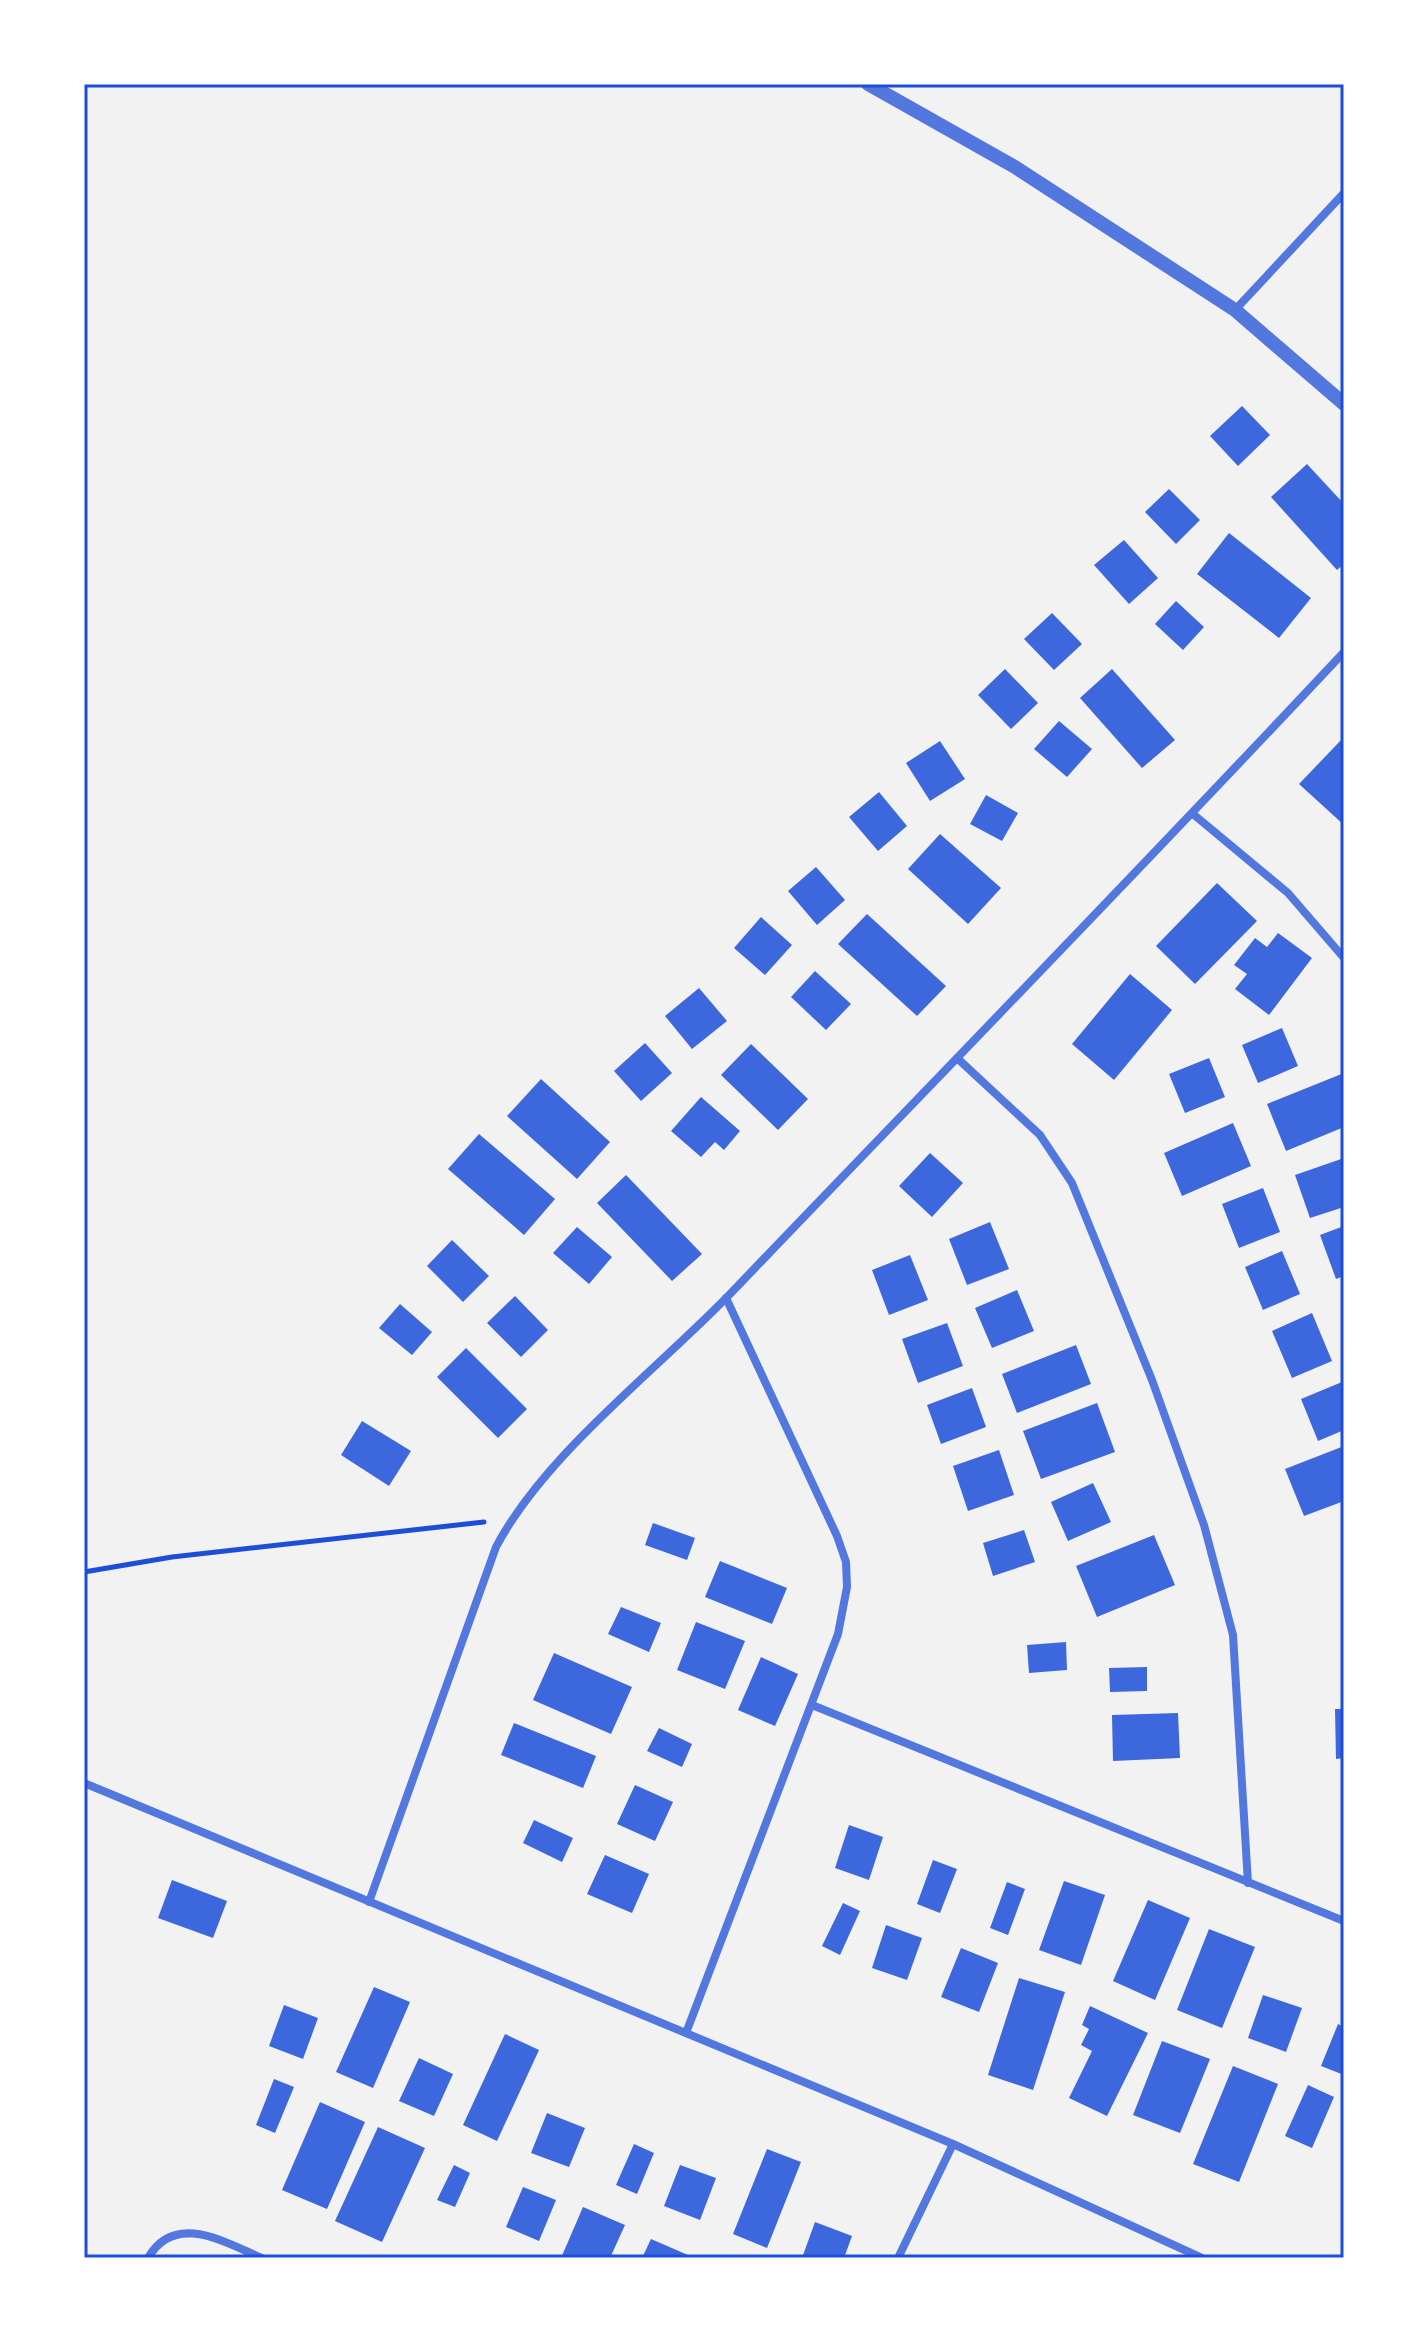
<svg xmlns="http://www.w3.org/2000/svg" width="1428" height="2342" font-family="Jost,sans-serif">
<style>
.building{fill:#3d67dc}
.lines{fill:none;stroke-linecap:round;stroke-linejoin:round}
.path{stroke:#1d4ed8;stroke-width:5}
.minor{stroke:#5277de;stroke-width:8}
.tertiary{stroke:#5277de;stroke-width:14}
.neatline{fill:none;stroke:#1d4ed8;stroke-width:3}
</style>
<rect width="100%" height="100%" fill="#f2f2f2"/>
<g class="building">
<path d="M1242 406 1270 435 1238 466 1210 436Z"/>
<path d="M1307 464 1344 504V564L1337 570 1271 497Z"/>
<path d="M1169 489 1200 520 1176 544 1145 512Z"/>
<path d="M1229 533 1311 598 1279 638 1197 574Z"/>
<path d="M1124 540 1158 578 1129 604 1094 565Z"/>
<path d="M1176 601 1204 627 1183 650 1155 624Z"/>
<path d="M1052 613 1082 644 1054 670 1024 639Z"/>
<path d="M1005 669 1038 703 1011 729 978 695Z"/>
<path d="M1112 669 1175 740 1142 768 1080 698Z"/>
<path d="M1059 721 1092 749 1067 777 1034 749Z"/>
<path d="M1344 737V825L1299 784Z"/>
<path d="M940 741 965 779 930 801 906 763Z"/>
<path d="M879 792 907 826 878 851 849 817Z"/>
<path d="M986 795 1018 813 1002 841 970 824Z"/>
<path d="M940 834 1001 888 968 924 908 869Z"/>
<path d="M816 867 845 900 817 925 788 891Z"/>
<path d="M1217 883 1257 921 1195 984 1156 946Z"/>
<path d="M867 914 946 986 917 1016 838 944Z"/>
<path d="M761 917 792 945 765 975 734 948Z"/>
<path d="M1278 933 1312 958 1269 1015 1235 989 1247 974 1234 965 1255 938 1267 947Z"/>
<path d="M815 971 851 1004 826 1030 791 997Z"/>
<path d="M1130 974 1172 1010 1114 1080 1072 1044Z"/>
<path d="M699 988 727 1021 692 1049 665 1016Z"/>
<path d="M1282 1028 1298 1066 1258 1083 1242 1045Z"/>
<path d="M645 1043 672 1073 641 1101 614 1071Z"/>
<path d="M751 1044 808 1099 778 1130 721 1075Z"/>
<path d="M1209 1058 1225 1097 1185 1113 1169 1074Z"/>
<path d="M1344 1073V1127L1286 1151 1267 1104Z"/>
<path d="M541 1079 610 1142 577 1179 507 1116Z"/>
<path d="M701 1097 740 1131 724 1150 715 1142 701 1157 671 1131Z"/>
<path d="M1233 1123 1251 1166 1182 1196 1164 1153Z"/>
<path d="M479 1134 555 1199 524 1235 448 1169Z"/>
<path d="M930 1153 963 1183 932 1217 899 1186Z"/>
<path d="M1344 1158V1207L1310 1218 1295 1175Z"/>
<path d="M626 1175 702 1254 672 1281 597 1203Z"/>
<path d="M1263 1188 1280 1232 1239 1248 1222 1204Z"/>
<path d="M990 1222 1009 1269 967 1285 949 1239Z"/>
<path d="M1344 1226V1276L1336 1279 1320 1235Z"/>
<path d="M577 1227 612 1257 589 1284 553 1253Z"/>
<path d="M452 1240 489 1276 463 1302 427 1266Z"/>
<path d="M1282 1251 1300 1294 1263 1310 1245 1267Z"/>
<path d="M910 1255 928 1300 889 1315 872 1270Z"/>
<path d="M1017 1290 1034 1331 992 1348 975 1308Z"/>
<path d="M515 1296 548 1330 521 1357 487 1323Z"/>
<path d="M400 1304 432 1332 412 1355 379 1328Z"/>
<path d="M1312 1313 1332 1361 1292 1378 1272 1331Z"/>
<path d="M947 1323 963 1366 918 1383 902 1339Z"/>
<path d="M1076 1345 1091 1384 1017 1413 1002 1374Z"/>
<path d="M466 1348 527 1409 498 1438 437 1377Z"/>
<path d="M1342 1382 1344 1430 1318 1441 1301 1399Z"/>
<path d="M972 1388 986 1427 941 1444 927 1405Z"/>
<path d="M1097 1403 1115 1452 1041 1479 1023 1431Z"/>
<path d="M362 1421 411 1451 389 1486 341 1455Z"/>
<path d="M1344 1446V1501L1304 1516 1285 1469Z"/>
<path d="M999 1450 1014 1495 968 1511 953 1466Z"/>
<path d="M1093 1483 1111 1522 1068 1541 1051 1502Z"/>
<path d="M653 1523 695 1538 687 1560 645 1545Z"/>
<path d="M1024 1530 1035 1562 993 1576 983 1543Z"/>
<path d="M1154 1535 1175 1585 1097 1617 1076 1566Z"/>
<path d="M720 1561 787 1588 772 1624 705 1597Z"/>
<path d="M621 1607 661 1623 649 1652 608 1634Z"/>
<path d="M696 1622 745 1641 725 1689 677 1670Z"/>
<path d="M1066 1642 1067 1670 1029 1673 1027 1645Z"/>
<path d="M554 1653 632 1687 611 1734 533 1700Z"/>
<path d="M761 1657 798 1674 775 1726 738 1710Z"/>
<path d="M1147 1667V1691L1110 1692 1109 1668Z"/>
<path d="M1335 1709H1344V1758L1336 1759Z"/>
<path d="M1178 1713 1180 1758 1113 1761 1112 1715Z"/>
<path d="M514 1723 596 1756 583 1788 501 1755Z"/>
<path d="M659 1728 692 1744 682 1767 647 1751Z"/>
<path d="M635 1785 673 1802 655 1841 617 1824Z"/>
<path d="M534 1820 573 1838 562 1862 523 1843Z"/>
<path d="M849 1825 883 1837 869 1880 835 1868Z"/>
<path d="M605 1855 649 1874 632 1913 587 1894Z"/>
<path d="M933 1860 957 1869 940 1913 917 1904Z"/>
<path d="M172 1880 227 1901 213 1938 158 1918Z"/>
<path d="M1064 1881 1105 1895 1081 1965 1039 1950Z"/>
<path d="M1007 1882 1025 1889 1008 1935 990 1928Z"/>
<path d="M1148 1900 1190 1918 1155 2000 1113 1981Z"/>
<path d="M843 1903 860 1911 840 1955 822 1946Z"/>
<path d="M886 1925 922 1938 907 1980 872 1968Z"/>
<path d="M1209 1929 1255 1947 1222 2028 1177 2010Z"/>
<path d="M961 1948 998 1963 979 2012 941 1997Z"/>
<path d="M1019 1978 1065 1992 1033 2090 988 2075Z"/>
<path d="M374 1987 410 2002 373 2088 336 2072Z"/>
<path d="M1263 1995 1302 2008 1286 2052 1248 2038Z"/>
<path d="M284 2005 318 2018 303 2059 269 2046Z"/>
<path d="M1090 2006 1148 2033 1107 2116 1069 2098 1092 2051 1081 2045 1089 2029 1082 2025Z"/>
<path d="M1338 2024 1344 2027V2075L1321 2066Z"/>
<path d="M505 2034 539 2050 497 2141 463 2125Z"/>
<path d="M1162 2041 1210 2059 1180 2133 1133 2115Z"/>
<path d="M419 2058 453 2074 434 2116 399 2101Z"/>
<path d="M1233 2066 1278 2084 1239 2182 1193 2164Z"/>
<path d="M274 2079 294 2087 275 2133 256 2125Z"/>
<path d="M1308 2085 1334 2097 1312 2148 1285 2136Z"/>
<path d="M320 2102 365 2122 327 2209 282 2190Z"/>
<path d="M547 2113 585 2128 569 2167 531 2153Z"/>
<path d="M378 2127 425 2148 382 2242 335 2221Z"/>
<path d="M634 2144 654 2153 637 2194 616 2185Z"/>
<path d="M767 2149 801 2162 767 2248 733 2234Z"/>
<path d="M454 2165 470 2173 455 2207 437 2200Z"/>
<path d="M680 2165 716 2178 700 2220 664 2206Z"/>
<path d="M523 2187 556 2200 539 2241 506 2227Z"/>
<path d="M583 2207 625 2225 610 2258H561Z"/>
<path d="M815 2222 852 2236 844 2258H802Z"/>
<path d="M651 2239 688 2255 687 2258H642Z"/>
</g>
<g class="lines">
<path class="path" d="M84 1572 172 1557 484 1522"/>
<g class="minor">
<path d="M1235 310 1344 193"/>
<path d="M1193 814 1288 893 1344 958"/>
<path d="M957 1058 1040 1135 1072 1183 1152 1380 1204 1525 1233 1635 1248 1883"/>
<path d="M812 1705 1344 1921"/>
<path d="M84 1783 953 2144 1202 2258"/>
<path d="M369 1902 496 1547C545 1454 657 1370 731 1293 935 1080 1142 868 1344 652"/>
<path d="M686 2033 838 1634 847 1587 846 1562 837 1536 726 1298"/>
<path d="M148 2258C175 2211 226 2243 262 2258"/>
<path d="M898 2258 953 2144"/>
</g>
<path class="tertiary" d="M868 84 1015 167 1235 310 1344 404"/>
</g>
<rect width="1428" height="2342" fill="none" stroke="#ffffff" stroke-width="172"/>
<rect x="86" y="86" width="1256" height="2170" class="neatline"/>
</svg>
